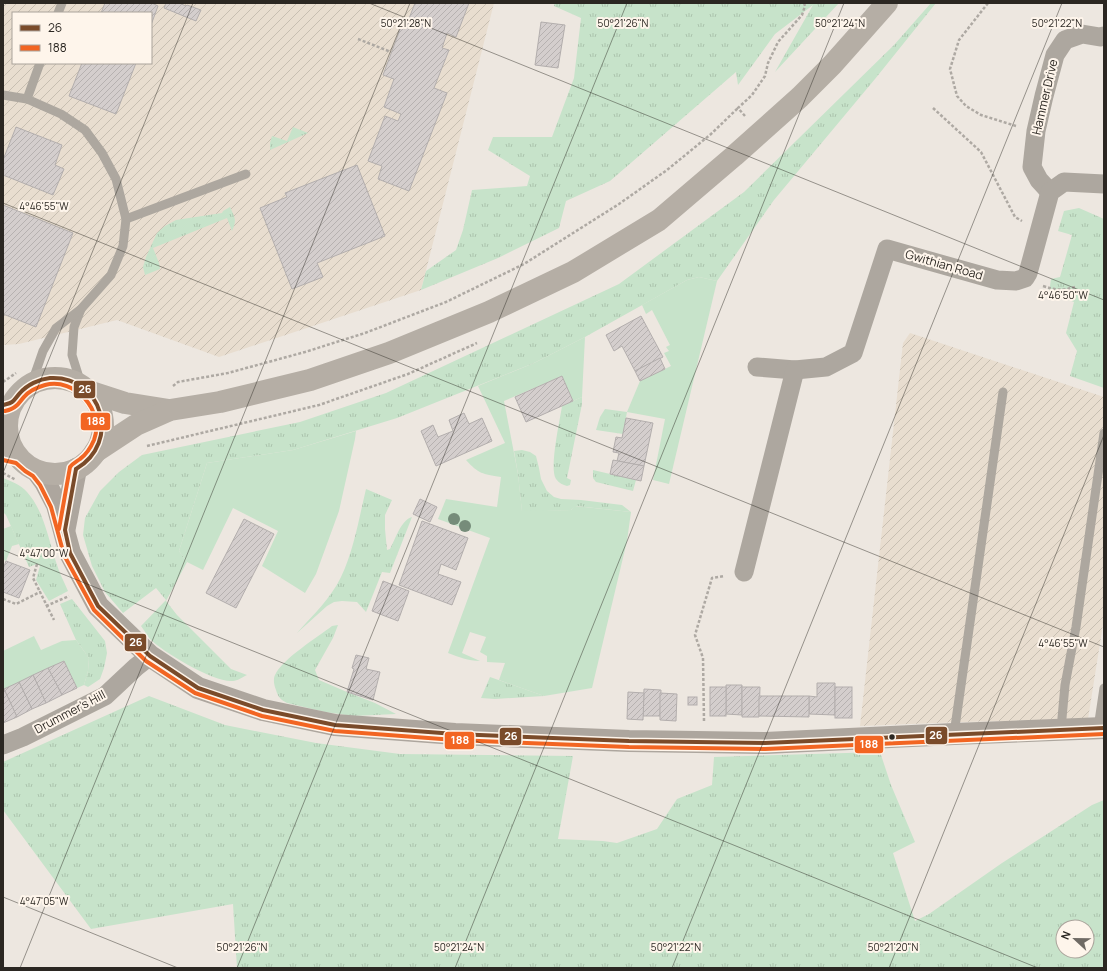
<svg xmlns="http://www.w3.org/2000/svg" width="1107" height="971" font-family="Manrope,sans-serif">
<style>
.industrial{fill:url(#industrial-furrows);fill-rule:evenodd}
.grass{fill:url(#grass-tufts);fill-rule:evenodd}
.garden{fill:#c7e3ca}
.building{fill:url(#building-hatch);stroke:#b3aead}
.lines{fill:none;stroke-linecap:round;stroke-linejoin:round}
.path{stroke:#aea9a3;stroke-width:2.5;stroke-dasharray:3 2;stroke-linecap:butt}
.lane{stroke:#ada79f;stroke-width:9}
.street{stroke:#ada79f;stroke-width:19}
.secondary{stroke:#ada69e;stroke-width:22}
.highway{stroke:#b5aea5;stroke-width:22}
.bus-1-casing{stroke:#fef5eb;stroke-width:7}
.bus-2-casing{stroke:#fef5eb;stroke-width:7}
.bus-1{stroke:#7a4b2a;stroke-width:4}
.bus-2{stroke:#f26522;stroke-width:4}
.tree{fill:#768c7a}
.ticks{fill:none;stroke:#2b2722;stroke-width:1;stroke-opacity:0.45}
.bus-dot{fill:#2b2722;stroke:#fef5eb;stroke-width:1.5}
.labels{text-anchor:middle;stroke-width:4;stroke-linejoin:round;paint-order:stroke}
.street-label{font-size:12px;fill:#2b2722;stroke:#fef5eb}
.ticks-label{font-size:10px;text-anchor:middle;fill:#2b2722;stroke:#fef5eb;stroke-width:4;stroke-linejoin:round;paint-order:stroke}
.line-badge{stroke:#fef5eb;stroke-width:1.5}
.badge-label{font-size:11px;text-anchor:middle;font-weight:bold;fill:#fff}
</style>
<defs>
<pattern id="industrial-furrows" width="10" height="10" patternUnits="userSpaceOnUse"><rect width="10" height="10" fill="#e8ddcf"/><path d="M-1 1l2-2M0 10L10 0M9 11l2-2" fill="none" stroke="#c7beb1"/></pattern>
<pattern id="grass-tufts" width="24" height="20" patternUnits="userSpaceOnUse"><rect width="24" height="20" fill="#c7e3ca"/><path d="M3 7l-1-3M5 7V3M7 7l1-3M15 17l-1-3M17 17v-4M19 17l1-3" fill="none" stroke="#abc3ad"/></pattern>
<pattern id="building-hatch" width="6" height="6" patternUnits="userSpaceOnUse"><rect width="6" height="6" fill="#d4cecd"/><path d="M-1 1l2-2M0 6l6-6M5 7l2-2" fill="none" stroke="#b6b1b0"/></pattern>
</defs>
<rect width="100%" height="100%" fill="#ede7e0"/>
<g class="industrial">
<path d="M3 3H494L421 290 219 357 117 320 19 344 3 345ZM13 13H151V63H13Z"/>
<path d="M910 333 1104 397V618L1088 719 961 722 860 726 903 343Z"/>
</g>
<g class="grass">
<path d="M555 3H839L775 72 813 5 775 34 738 85 736 72 610 181 566 201 559 228 498 258 421 290 426 271 456 250 463 230 472 190 527 186 530 176 488 150 493 137H552L574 78 581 18 554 6Z"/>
<path d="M931 3H936L875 79 774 200 717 281 699 277 687 280 585 337 534 363 397 418 293 450 207 463 179 551 187 562 166 601 177 615 231 669 247 675C243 677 237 681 233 681 214 683 163 652 150 639 147 635 144 630 141 626L166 600 156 588 123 613 105 592 92 566 83 535 85 518 100 491 119 472 142 455 300 422 386 393 619 284 744 192 894 45Z"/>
<path d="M293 127 308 133 270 150V143L272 136 287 141Z"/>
<path d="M230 207C235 218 237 220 232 231L227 218 153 248 159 263 160 269 145 275 143 267 146 257 157 233 165 226 176 220 222 213 223 211Z"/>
<path d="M1079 208 1104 219V388L1070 376 1077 351 1066 333 1074 302 1049 293 1051 279 1060 277 1072 235 1058 231 1064 211Z"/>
<path d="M582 397V404L567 478 571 480 570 485 567 486C563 485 559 483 556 479 549 468 560 420 562 406Z"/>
<path d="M605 409 627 412 623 434 596 430 600 417Z"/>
<path d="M522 450 530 452 536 456 539 468 541 479 547 491 554 497 561 499 581 500 622 505 631 512 576 506 571 510 522 512 518 474 514 451Z"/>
<path d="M593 470 636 480 633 491 596 482 593 478Z"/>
<path d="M3 478C11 481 21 485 27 492 44 511 48 538 56 562 59 572 64 582 68 591L49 601 36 580 40 566 37 564 29 567 6 515 3 512Z"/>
<path d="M366 489 392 500 385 515V529L387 550 390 549C395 540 401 520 412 517L390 573 382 572 366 612 357 602 342 601 334 602 327 606 297 633C313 615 331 598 341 577 354 550 359 518 366 489Z"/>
<path d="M72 599 105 641 107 653 104 668 100 679 88 687 84 685 88 671 89 658 76 640 60 604Z"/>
<path d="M338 625 333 638 315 670 319 680 347 692 375 703 396 714 353 716 325 712 287 703C281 700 278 697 276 690 274 685 273 679 275 675 282 659 318 637 332 626Z"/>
<path d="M490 677 544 696 495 699 481 698Z"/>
<path d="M149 696 225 725 316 743 400 754 573 756 558 839 603 841 617 843 657 829 677 799 712 785 714 757 880 752 891 785 915 842 893 853 915 921 929 914 1002 863 1092 805 1104 800V968H237L233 904 91 929 3 810V762ZM1063 927H1087V951H1063Z"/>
</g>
<g class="garden">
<path d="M699 277 717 281 669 484 653 480 665 419 627 412 640 381 671 366 664 353 669 351 666 347 670 345 652 310 646 314 642 305 687 280Z"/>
<path d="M585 337 582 397 573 401 562 376 504 401 518 474 522 511 571 510 575 506 631 512 627 541 592 688 544 696 499 680 505 663 487 662V656L480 652 486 637 470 632 462 653 480 661C468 661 459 657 448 653L490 538 438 519 446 499 497 507 501 477C482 474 479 474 466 460L505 443 478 386 534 363Z"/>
<path d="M356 431 355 439 339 511 316 574 305 593 262 566 278 531 233 508 203 570 187 562 179 551 207 463 293 450Z"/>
<path d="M11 526 19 544 12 546 6 561 3 559V529Z"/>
<path d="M34 636 41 650 62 641 76 640 89 658 88 671 84 685 77 688 64 661 3 690V651Z"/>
</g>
<g class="building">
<path d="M105 3H152L158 6 151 25V13H101Z"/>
<path d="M166 3H179L186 6 187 5 201 10 196 21 164 8Z"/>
<path d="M415 3H469L456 37 447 33 442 48 449 50 434 88 447 93 409 191 378 179 382 166 368 161 385 116 398 121 401 114 384 107 394 79 383 75 401 27 405 29Z"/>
<path d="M541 22 565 25 558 68 535 65Z"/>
<path d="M82 63H136L116 114 69 96Z"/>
<path d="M16 127 62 145 55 165 64 169 53 195 3 175V160Z"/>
<path d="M357 165 385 236 317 263 323 277 292 289 260 208 287 197 285 193Z"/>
<path d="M3 205 73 233 36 327 3 314Z"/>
<path d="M641 316 663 357 635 371 622 346 614 351 606 335Z"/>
<path d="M660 358 665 369 640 381 635 371Z"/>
<path d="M562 376 573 401 526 422 515 397Z"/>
<path d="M464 413 469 424 482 418 492 441 436 466 421 431 433 425 438 437 453 431 449 420Z"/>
<path d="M626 418 653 423 644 466 617 461 619 453 613 452 616 437 622 438Z"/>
<path d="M613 460 644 466 641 481 610 474Z"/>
<path d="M420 499 437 507 430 522 413 514Z"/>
<path d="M244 519 274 534 236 608 206 593Z"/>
<path d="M422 521 468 538 456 570 441 564 438 574 461 582 452 605 399 585Z"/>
<path d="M6 561 30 570 19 598 3 592V569Z"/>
<path d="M383 581 409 591 398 621 372 611Z"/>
<path d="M356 655 369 658 366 669 380 672 373 700 347 692 354 669 352 668Z"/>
<path d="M64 661 77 688 62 695 48 668Z"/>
<path d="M48 668 62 695 46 703 33 675Z"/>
<path d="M33 675 46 703 32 709 19 682Z"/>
<path d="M19 682 32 709 17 717 4 689Z"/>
<path d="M817 683H835V715L809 714V696L817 697Z"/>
<path d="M726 685H742V715L726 714Z"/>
<rect x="710" y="687" width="16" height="29"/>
<path d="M742 687H760L759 717H742Z"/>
<rect x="835" y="687" width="17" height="31"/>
<path d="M4 689 17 717 3 723V690Z"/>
<path d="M644 689 661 690 660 716H643Z"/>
<path d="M628 692 644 693 643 720 627 719Z"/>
<path d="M660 693 677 694 676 721 660 720Z"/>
<path d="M759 696H809V717L759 716Z"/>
<rect x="688" y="697" width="9" height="8"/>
</g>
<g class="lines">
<g class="path">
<path d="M988 3 959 40 950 69 957 96 966 106 981 115 1016 126"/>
<path d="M358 39 391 52"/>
<path d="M933 108 981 152 1015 217 1022 221"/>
<path d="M745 116 738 108 752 95 765 76 768 63 778 42 802 15 805 6 804 3"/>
<path d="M1043 286C1056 290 1062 291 1075 287"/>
<path d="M3 382 16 373"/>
<path d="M173 386 178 382 228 373 305 352 365 333 446 302 524 264 619 204 667 170 711 134 738 108"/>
<path d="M147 446 319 405 408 374 477 343"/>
<path d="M3 473 16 480"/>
<path d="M37 564 33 578 40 592"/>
<path d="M3 599 16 604 40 592 54 620"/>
<path d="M46 606 69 596"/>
<path d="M704 721 703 658 695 635 712 578 724 576"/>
</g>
<g class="lane">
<path d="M58 13 62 3"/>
<path d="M3 95 27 99"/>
<path d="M126 219 246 174"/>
<path d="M81 309 74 327 72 355 82 387"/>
<path d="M27 387 35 374 43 351 56 328 81 309 111 275 123 246 126 219 116 179 102 153 85 130 61 114 27 99 40 63"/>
<path d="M1098 728 1104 688"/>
<path d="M1061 729 1065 685 1076 627 1104 433"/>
<path d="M954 734 1003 392"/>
</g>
<g class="street">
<path d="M1050 192 1039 180 1032 167 1036 131 1044 96 1055 55 1065 40 1082 34 1100 37 1104 36"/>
<path d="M757 367 795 370 826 367 853 353 887 249 997 280 1016 281 1025 278 1028 273 1050 192 1064 182 1104 184"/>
<path d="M744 572 795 370"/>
<path d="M3 745 23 737 105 696 136 667 150 656"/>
</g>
<g class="secondary">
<path d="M37 471 45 482 57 505 70 553 98 606 150 656 198 688 263 710 335 725 455 734 629 741 765 743 954 734 1104 728"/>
<path d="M65 527 76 469"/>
</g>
<g class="highway">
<circle cx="55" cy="426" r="48"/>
<path d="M88 391 125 403 169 410"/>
<path d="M95 452 136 425 170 410 220 402 310 380 389 353 489 312 573 272 659 220 734 156 800 97 832 65 864 29 887 3"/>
</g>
<g class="bus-1-casing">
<g id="bus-1">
<path d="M3 405C6 404 9 404 12 402 15 400 17 396 20 393 27 385 39 379 50 378 102 375 122 442 76 469"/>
<path d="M76 469 65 530 70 553 98 606 150 656 198 688 263 710 335 725 455 734 629 741 765 743 1104 728"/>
</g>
</g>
<g class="bus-2-casing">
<g id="bus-2">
<path d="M5 411C9 410 13 409 16 406 19 404 21 400 24 397 29 391 38 387 45 385 75 377 105 411 94 440 91 447 87 454 80 459 76 462 73 463 70 467L59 529"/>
<path d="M3 460 16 463 25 471 33 476 40 485 51 507 64 555 94 610 146 661 195 693 262 716 335 731 455 740 629 747 765 749 1104 734"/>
</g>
</g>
<use href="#bus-1" class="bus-1"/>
<use href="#bus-2" class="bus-2"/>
</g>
<g class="tree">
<circle cx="454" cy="519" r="6"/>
<circle cx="465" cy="526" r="6"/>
</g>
<path class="ticks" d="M369 3 1104 300M3 203 1104 647M3 473 193 3M3 550 1038 968M3 897 178 968M20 968 410 3M237 968 627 3M455 968 844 3M672 968 1062 3M889 968 1104 435"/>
<circle class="bus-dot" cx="892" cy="737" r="3.5"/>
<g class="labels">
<g class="street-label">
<text transform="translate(1045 97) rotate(-77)" y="4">Hammer Drive</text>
<text transform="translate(944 265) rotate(16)" y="4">Gwithian Road</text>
<text transform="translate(70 712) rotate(-28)" y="4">Drummer's Hill</text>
</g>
</g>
<g class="ticks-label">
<text x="406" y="27">50°21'28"N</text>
<text x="623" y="27">50°21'26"N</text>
<text x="840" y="27">50°21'24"N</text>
<text x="1057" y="27">50°21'22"N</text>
<text x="44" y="210">4°46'55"W</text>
<text x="1063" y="299">4°46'50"W</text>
<text x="44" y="557">4°47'00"W</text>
<text x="1063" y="647">4°46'55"W</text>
<text x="44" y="905">4°47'05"W</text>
<text x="242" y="951">50°21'26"N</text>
<text x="459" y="951">50°21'24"N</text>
<text x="676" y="951">50°21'22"N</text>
<text x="893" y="951">50°21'20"N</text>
</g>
<g class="line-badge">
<rect x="73" y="380" width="23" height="19" rx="4" fill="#7a4b2a"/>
<rect x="80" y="412" width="31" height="19" rx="4" fill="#f26522"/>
<rect x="124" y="633" width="23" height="19" rx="4" fill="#7a4b2a"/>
<rect x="925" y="726" width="23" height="19" rx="4" fill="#7a4b2a"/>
<rect x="499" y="727" width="23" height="19" rx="4" fill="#7a4b2a"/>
<rect x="444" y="731" width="31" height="19" rx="4" fill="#f26522"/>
<rect x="854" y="735" width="30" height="19" rx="4" fill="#f26522"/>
</g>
<g class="badge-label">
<text x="85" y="393">26</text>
<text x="96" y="425">188</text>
<text x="136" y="646">26</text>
<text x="936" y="739">26</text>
<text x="511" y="740">26</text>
<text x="460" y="744">188</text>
<text x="869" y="748">188</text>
</g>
<rect width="1107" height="971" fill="none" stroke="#2b2722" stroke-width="8"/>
<rect x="12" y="12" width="140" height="52" fill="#fef5eb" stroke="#aaa39b"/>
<rect x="20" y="25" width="20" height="6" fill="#7a4b2a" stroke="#aaa39b"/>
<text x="48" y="32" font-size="12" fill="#2b2722">26</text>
<rect x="20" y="45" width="20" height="6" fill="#f26522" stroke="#aaa39b"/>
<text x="48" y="52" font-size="12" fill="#2b2722">188</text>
<g transform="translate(1075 939) rotate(292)"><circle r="19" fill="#fef5eb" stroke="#aaa39b"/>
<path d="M0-3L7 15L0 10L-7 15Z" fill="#6f6a64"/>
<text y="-6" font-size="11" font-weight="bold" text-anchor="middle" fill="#2b2722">N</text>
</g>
</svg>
